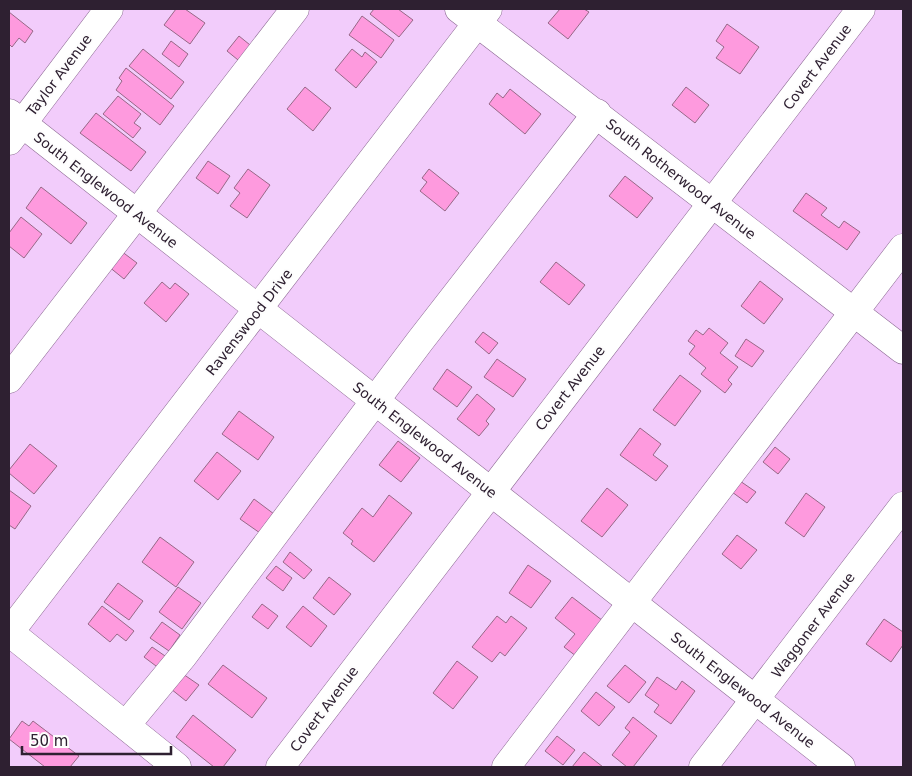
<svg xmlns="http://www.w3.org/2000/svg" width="912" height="776" font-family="'DejaVu Sans',sans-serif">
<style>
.building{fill:#fe9ade;stroke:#976887}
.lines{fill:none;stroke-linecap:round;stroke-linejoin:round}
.minor-casing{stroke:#8c6993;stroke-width:29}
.major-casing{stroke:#8c6993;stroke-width:29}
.minor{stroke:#fff;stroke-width:28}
.major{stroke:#fff;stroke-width:28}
.labels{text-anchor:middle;stroke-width:4;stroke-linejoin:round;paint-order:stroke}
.street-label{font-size:14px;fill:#2e2031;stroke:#fdfdfd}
</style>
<rect width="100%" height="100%" fill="#f2ccfb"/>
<g class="building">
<path d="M176 9H185L205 23 190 44 164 25Z"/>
<path d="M374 9H398L413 20 399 37 370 14Z"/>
<path d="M560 9H584L589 12 568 39 548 23Z"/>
<path d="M9 12 33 31 25 43 19 38 12 47 9 44Z"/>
<path d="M362 16 394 40 381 58 349 35Z"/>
<path d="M727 24 759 47 740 74 716 58 724 47 716 41Z"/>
<path d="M239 36 255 49 243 64 227 51Z"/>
<path d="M171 41 188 54 179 67 162 54Z"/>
<path d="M143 49 184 82 171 99 129 66Z"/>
<path d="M352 49 362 57 365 52 377 62 356 88 335 70Z"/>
<path d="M126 68 174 106 160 125 116 90 122 81 119 78Z"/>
<path d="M305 87 331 108 313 131 287 109Z"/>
<path d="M686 87 709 105 695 123 672 105Z"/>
<path d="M510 89 541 114 525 134 489 104 497 93 503 98Z"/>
<path d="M118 96 141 114 134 123 141 128 133 138 103 114Z"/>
<path d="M96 113 146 152 131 171 80 133Z"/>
<path d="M208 161 230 176 218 194 196 178Z"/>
<path d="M248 169 270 185 247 218 230 206 240 193 234 188Z"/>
<path d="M429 169 459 193 445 211 420 191 427 182 422 178Z"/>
<path d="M625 176 653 198 637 218 609 196Z"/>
<path d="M41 187 87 223 71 244 26 208Z"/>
<path d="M806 193 827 208 821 215 839 228 844 221 860 232 847 250 793 211Z"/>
<path d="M21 217 42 234 24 258 9 246V233Z"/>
<path d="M121 251 137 263 124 279 108 266Z"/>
<path d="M556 262 585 285 569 305 540 282Z"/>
<path d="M760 281 783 299 764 324 741 306Z"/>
<path d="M162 282 170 289 175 283 189 294 166 322 144 303Z"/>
<path d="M709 328 728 343 720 353 738 367 728 380 732 384 725 393 701 374 706 368 689 354 695 346 688 341 696 330 703 335Z"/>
<path d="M483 332 498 343 489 354 475 342Z"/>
<path d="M746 339 764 351 752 367 735 356Z"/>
<path d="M497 359 526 379 513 397 484 377Z"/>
<path d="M447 369 472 387 457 407 433 389Z"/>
<path d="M680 375 701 391 675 426 653 410Z"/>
<path d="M477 394 495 409 486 421 489 424 479 436 457 419Z"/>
<path d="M239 411 274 437 258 460 222 434Z"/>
<path d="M640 428 661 444 653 455 668 466 656 481 620 455Z"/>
<path d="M398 441 420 458 401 482 379 465Z"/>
<path d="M30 444 57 466 34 494 9 473V470Z"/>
<path d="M775 447 790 459 778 474 763 462Z"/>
<path d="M217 452 241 471 218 500 194 481Z"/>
<path d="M740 481 756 492 747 503 732 492Z"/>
<path d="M607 488 628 505 602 537 581 521Z"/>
<path d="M9 490 31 506 15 529 9 525Z"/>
<path d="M806 493 825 507 804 537 785 523Z"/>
<path d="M389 495 412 513 374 562 351 544 353 541 343 533 362 508 373 517Z"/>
<path d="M254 499 274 514 260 533 240 519Z"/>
<path d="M737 535 757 550 741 569 722 554Z"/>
<path d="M160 537 194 562 176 587 142 562Z"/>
<path d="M290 552 312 570 304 579 283 562Z"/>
<path d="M528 565 551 581 531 608 509 593Z"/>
<path d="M276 566 292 578 283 591 266 578Z"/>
<path d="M329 577 351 594 334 615 313 598Z"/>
<path d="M118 583 143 601 129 620 104 602Z"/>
<path d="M178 587 201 603 182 629 159 612Z"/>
<path d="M572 597 607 624 580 659 564 647 575 634 555 618Z"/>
<path d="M262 604 278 616 268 629 252 617Z"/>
<path d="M102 606 134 631 126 641 117 634 110 642 88 624Z"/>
<path d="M303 606 327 626 311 647 286 627Z"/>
<path d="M497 616 506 623 511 616 527 628 505 656 500 652 492 662 472 647Z"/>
<path d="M884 619 903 632V645L891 662 866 644Z"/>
<path d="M162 622 180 635 169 651 150 638Z"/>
<path d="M152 647 168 658 160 669 144 657Z"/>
<path d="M457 661 478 677 453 709 433 693Z"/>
<path d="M223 665 267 698 252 718 208 684Z"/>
<path d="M625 665 646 682 629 703 607 686Z"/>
<path d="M183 674 199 685 186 701 171 689Z"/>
<path d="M657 677 676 690 682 681 695 691 671 724 654 712 659 705 645 695Z"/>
<path d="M596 692 615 707 599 726 581 711Z"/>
<path d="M193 715 236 750 223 767H214L176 737Z"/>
<path d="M633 717 657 736 633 767H627L612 755 630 732 625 728Z"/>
<path d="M22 721 29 726 33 721 79 756 70 767H45L9 739Z"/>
<path d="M557 736 575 750 563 765 545 751Z"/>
<path d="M584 752 603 767H572Z"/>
</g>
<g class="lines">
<g class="minor-casing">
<g id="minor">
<path d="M459 9 903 350"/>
<path d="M9 113 841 767"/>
<path d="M9 141 109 9"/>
<path d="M9 379 295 9"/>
<path d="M9 632 177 767"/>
<path d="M9 633 488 9"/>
<path d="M126 725 183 656 420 341 597 113"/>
<path d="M506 767 903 248"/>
<path d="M703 767 903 506"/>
</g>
</g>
<g class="major-casing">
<path id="major" d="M280 767 861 9"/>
</g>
<use href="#minor" class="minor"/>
<use href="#major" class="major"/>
</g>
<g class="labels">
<g class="street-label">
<text transform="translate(817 67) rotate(-53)" y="5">Covert Avenue</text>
<text transform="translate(59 75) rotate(-53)" y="5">Taylor Avenue</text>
<text transform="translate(681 179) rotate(38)" y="5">South Rotherwood Avenue</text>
<text transform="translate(106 190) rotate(38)" y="5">South Englewood Avenue</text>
<text transform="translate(249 322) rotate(-52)" y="5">Ravenswood Drive</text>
<text transform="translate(570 388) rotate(-52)" y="5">Covert Avenue</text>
<text transform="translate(425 440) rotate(38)" y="5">South Englewood Avenue</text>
<text transform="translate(813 625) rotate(-53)" y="5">Waggoner Avenue</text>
<text transform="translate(743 690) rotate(38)" y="5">South Englewood Avenue</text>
<text transform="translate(324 709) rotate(-53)" y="5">Covert Avenue</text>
</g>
</g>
<rect width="912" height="776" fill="none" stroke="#2e2031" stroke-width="20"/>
<path d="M22 746v8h149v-8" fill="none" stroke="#2e2031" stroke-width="2.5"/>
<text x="30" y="746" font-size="15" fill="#2e2031" stroke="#fdfdfd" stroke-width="4" paint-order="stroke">50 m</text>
</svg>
